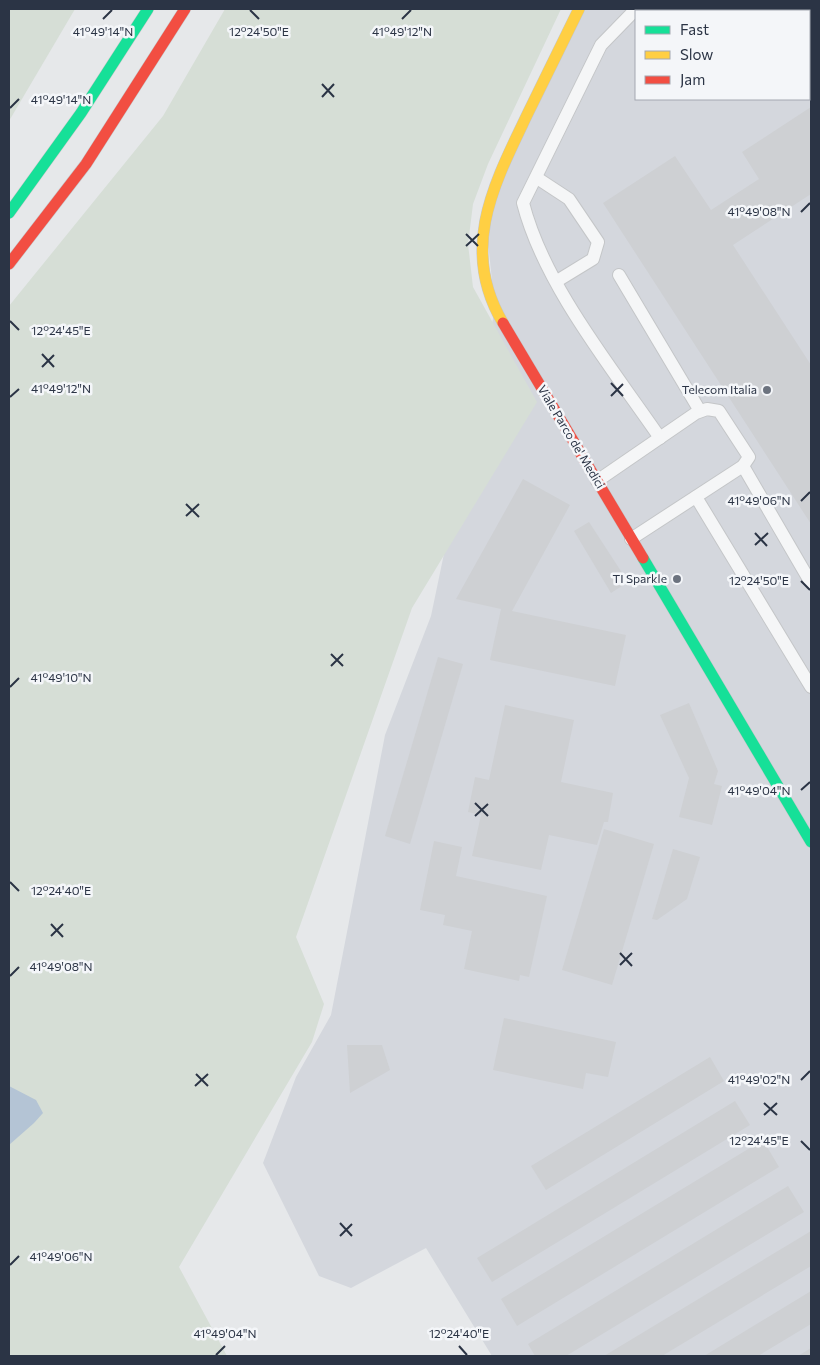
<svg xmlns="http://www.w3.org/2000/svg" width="820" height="1365" font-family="Commissioner,sans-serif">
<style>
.built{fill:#d4d7dd;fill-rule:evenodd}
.green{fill:#d6ded6}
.water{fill:#b4c4d5}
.building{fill:#ced0d3}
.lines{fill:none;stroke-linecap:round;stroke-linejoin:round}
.lane-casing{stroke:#c4c6c8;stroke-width:14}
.fast-casing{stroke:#c4c6c8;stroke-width:12}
.slow-casing{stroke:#c4c6c8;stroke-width:12}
.jam-casing{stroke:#c4c6c8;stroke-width:12}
.lane{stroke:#f5f6f7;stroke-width:12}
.fast{stroke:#16e098;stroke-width:11}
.slow{stroke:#ffcf43;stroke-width:11}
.jam{stroke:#f24e42;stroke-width:11}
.ticks{fill:none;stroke:#2b3445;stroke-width:2}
.poi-dot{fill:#6c737f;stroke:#f4f6f9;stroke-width:2}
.labels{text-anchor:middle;stroke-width:5;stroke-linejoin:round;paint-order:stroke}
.poi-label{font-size:12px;fill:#2b3445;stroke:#f4f6f9;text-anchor:end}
.street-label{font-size:12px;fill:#2b3445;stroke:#f4f6f9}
.ticks-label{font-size:12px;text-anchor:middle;fill:#2b3445;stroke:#f4f6f9;stroke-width:5;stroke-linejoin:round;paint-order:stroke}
</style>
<rect width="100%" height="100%" fill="#e6e8ea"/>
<path class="built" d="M579 9H811V1356H492L426 1248 351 1288 319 1276 263 1163 296 1077 331 1015 385 735 431 616 495 309 485 214ZM636 11H809V99H636Z"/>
<g class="green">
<path d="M9 9H75L9 121Z"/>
<path d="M225 9H561L488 164 473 204 468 244 473 287 537 402 412 608 296 937 324 1004 312 1042 179 1267 227 1356H9V306L163 116Z"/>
</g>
<path class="water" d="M9 1086 36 1100 43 1113 34 1123 9 1145Z"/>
<g class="building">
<path d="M811 107V194L733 245 811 365V524L603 203 675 156 711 210 759 179 742 152Z"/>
<path d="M523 479 570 505 512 611 626 635 615 686 490 660 501 609 456 599Z"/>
<path d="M589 522 628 582 611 593 574 531Z"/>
<path d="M438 657 463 664 410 844 385 836Z"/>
<path d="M689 703 718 771 714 784 722 786 712 825 679 817 689 778 660 715Z"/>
<path d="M505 705 574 720 561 782 613 793 608 822H604L597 845 549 835 541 870 472 856 481 815 468 812 475 777 489 780Z"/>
<path d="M604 829 654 844 612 985 562 970Z"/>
<path d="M434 841 462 847 456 876 547 896 529 977 520 975 519 981 464 969 472 931 443 925 445 915 420 910Z"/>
<path d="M673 849 700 857 687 899 657 920 652 919Z"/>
<path d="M504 1018 616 1042 608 1077 586 1073 583 1089 493 1070Z"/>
<path d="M347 1045H382L390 1070 350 1093Z"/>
<path d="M710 1057 724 1081 546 1190 531 1166Z"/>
<path d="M735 1101 750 1125 492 1282 477 1258Z"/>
<path d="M763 1140 779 1167 517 1326 501 1299Z"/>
<path d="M788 1186 804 1212 566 1356H535L528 1344Z"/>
<path d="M811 1231V1266L662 1356H604Z"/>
<path d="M811 1291V1324L758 1356H704Z"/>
<path d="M811 1348V1356H798Z"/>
</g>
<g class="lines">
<g class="lane-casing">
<g id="lane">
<path d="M636 9 601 45 523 203C544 285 612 368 660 438"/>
<path d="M537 178 569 199 598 242 593 259 557 281"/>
<path d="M619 275 700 411"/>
<path d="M743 466 811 583"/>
<path d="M597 481 696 413 707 409 719 411 749 457 743 466 631 539"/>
<path d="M696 497 811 687"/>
</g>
</g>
<g class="fast-casing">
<g id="fast">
<path d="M9 213 81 113 148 9"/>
<path d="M643 558 811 842"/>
</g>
</g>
<g class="slow-casing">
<path id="slow" d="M503 323C459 249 494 184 527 115 544 80 562 44 579 9"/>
</g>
<g class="jam-casing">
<g id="jam">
<path d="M9 264 86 164 185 9"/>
<path d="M503 323 643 558"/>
</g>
</g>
<use href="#lane" class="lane"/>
<use href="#fast" class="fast"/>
<use href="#slow" class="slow"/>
<use href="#jam" class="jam"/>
</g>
<path class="ticks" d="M250 10 259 19M103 19 112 10M402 19 411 10M322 84 334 97M322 97 334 84M10 108 19 99M801 212 810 203M466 234 478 246M466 246 479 234M10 321 19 330M42 354 54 367M42 367 54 355M611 383 623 396M611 396 623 384M10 397 19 389M801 501 810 492M186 504 199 517M186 516 199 504M755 533 767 546M755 545 768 533M801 581 810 590M331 654 343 666M331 666 343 654M10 687 19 678M801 790 810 782M475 803 488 816M475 816 488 804M10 882 19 891M51 924 63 937M51 936 63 924M620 953 632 966M620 965 632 953M10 976 19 967M196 1074 208 1086M801 1080 810 1071M195 1086 208 1074M764 1103 777 1115M764 1115 777 1103M801 1141 810 1150M340 1223 352 1236M340 1236 352 1224M10 1265 19 1256M459 1346 467 1355M216 1355 225 1346"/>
<g class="poi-dot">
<circle cx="767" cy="390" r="5"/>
<circle cx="677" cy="579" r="5"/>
</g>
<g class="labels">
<g class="poi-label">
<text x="757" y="394">Telecom Italia</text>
<text x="667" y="583">TI Sparkle</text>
</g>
<g class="street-label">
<text transform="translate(571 437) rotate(59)" y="4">Viale Parco de' Medici</text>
</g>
</g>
<g class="ticks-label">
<text x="103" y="36">41°49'14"N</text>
<text x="402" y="36">41°49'12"N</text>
<text x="259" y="36">12°24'50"E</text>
<text x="61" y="104">41°49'14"N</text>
<text x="759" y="216">41°49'08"N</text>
<text x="61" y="335">12°24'45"E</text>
<text x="61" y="393">41°49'12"N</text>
<text x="759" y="505">41°49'06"N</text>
<text x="759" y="585">12°24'50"E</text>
<text x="61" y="682">41°49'10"N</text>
<text x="759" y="795">41°49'04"N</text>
<text x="61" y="895">12°24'40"E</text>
<text x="61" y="971">41°49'08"N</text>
<text x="759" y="1084">41°49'02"N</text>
<text x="759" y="1145">12°24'45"E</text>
<text x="61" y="1261">41°49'06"N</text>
<text x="459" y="1338">12°24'40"E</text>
<text x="225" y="1338">41°49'04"N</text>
</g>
<rect width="820" height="1365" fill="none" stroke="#2b3445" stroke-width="20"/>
<rect x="635" y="10" width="175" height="90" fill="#f4f6f9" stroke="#a4a8b1"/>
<rect x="645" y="26" width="25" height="8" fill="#16e098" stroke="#a4a8b1"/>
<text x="680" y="35" font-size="15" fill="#2b3445">Fast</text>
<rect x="645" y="51" width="25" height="8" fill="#ffcf43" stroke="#a4a8b1"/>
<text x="680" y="60" font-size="15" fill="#2b3445">Slow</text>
<rect x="645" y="76" width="25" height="8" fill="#f24e42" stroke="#a4a8b1"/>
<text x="680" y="85" font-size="15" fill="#2b3445">Jam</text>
</svg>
